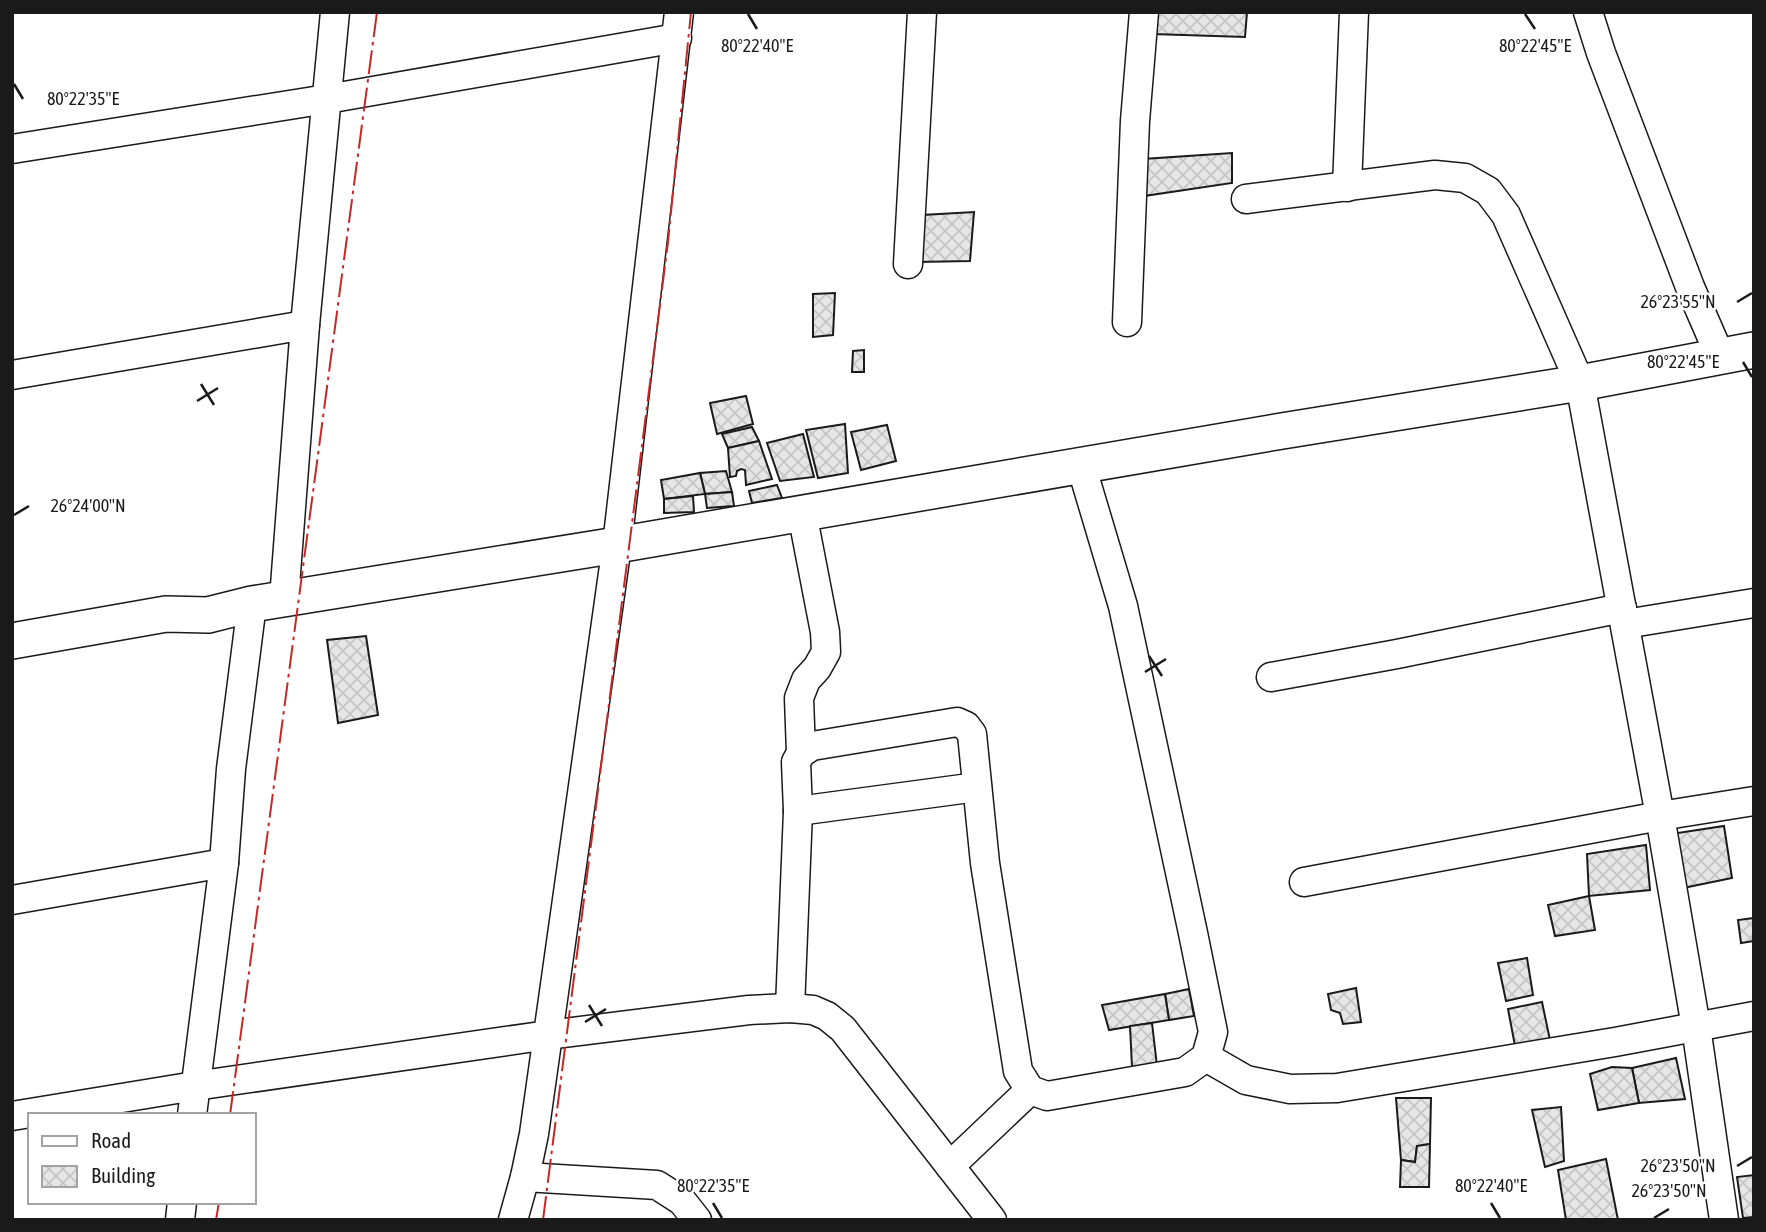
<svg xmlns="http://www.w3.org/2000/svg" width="1766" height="1232" font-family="'Asap Condensed',sans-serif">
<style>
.building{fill:url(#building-cross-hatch);stroke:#1a1a1a;stroke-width:2}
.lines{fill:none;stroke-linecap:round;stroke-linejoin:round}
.minor-casing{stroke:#1a1a1a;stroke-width:31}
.tertiary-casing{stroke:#1a1a1a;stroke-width:38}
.minor{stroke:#fff;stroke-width:28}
.tertiary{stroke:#fff;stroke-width:35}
.power{stroke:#c62828;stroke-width:2;stroke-dasharray:24 5 3.5 5;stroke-linecap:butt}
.ticks{fill:none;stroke:#1a1a1a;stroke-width:2.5}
.ticks-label{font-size:18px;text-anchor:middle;fill:#1a1a1a;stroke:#fff;stroke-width:5;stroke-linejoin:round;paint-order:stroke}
</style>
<defs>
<pattern id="building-cross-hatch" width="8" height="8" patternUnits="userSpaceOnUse" patternTransform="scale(1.75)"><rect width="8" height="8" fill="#e6e6e6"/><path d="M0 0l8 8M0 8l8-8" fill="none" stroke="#c5c5c5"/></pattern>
</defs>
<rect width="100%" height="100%" fill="#fff"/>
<g class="building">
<path d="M1153 12H1247L1245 37 1153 34Z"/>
<path d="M1232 153V183L1144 196 1143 159Z"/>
<path d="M974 212 970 261 917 262 922 215Z"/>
<path d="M835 293 833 335 813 337V294Z"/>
<path d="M864 350V372H852L853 351Z"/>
<path d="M746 396 753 424 717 434 710 403Z"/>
<path d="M845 424 848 473 818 478 806 430Z"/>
<path d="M887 425 896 461 861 470 851 432Z"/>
<path d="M752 427 759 441 728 448 722 434Z"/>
<path d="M803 434 814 477 780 481 767 443Z"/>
<path d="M759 441 772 479 746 485 745 470 741 469 737 471 736 476 730 477 728 448Z"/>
<path d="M726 471 732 492 705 494 700 473Z"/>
<path d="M700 473 705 494 664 499 661 480Z"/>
<path d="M777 485 782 498 752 503 749 491Z"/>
<path d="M732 492 734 506 707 508 705 494Z"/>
<path d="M693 496 694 512 664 513V499Z"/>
<path d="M366 636 378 715 338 723 327 640Z"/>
<path d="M1724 826 1732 878 1683 888 1671 834Z"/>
<path d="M1646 845 1650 890 1589 896 1587 854Z"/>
<path d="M1589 896 1595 930 1555 936 1548 905Z"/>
<path d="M1754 918V941L1741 943 1738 920Z"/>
<path d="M1527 958 1533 995 1506 1001 1498 963Z"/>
<path d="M1356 988 1361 1022 1343 1024 1340 1013 1331 1010 1328 994Z"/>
<path d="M1189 989 1194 1016 1169 1020 1165 994Z"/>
<path d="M1165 994 1169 1020 1109 1030 1102 1005Z"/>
<path d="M1542 1002 1551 1045 1516 1051 1508 1009Z"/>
<path d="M1152 1023 1157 1066 1132 1067 1130 1026Z"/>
<path d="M1676 1058 1685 1099 1639 1103 1632 1068Z"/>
<path d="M1612 1067 1632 1068 1639 1103 1598 1110 1590 1074Z"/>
<path d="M1396 1098H1431L1430 1144 1417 1146 1415 1162 1401 1160Z"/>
<path d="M1561 1107 1564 1161 1545 1167 1532 1110Z"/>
<path d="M1430 1144 1429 1187H1400L1401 1160 1415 1162 1417 1146Z"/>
<path d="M1606 1159 1618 1220H1566L1558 1170Z"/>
<path d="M1754 1175V1217L1743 1218 1737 1177Z"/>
</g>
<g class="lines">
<g class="minor-casing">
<g id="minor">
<path d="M1588 12 1601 53 1690 287 1720 356"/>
<path d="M12 149 327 99 677 38"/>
<path d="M1347 187 1354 12"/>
<path d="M1246 199 1435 175 1465 178 1488 191 1506 215 1580 383 1660 816 1696 1027 1724 1220"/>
<path d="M908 264 922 12"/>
<path d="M1127 322 1135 121 1144 12"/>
<path d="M12 375 305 325"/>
<path d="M284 599 305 325 335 12"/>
<path d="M1625 624 1754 603"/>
<path d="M1271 677 1397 654 1622 608"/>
<path d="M801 753 799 698 806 680 817 668 826 652 825 632 802 513"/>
<path d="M798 811 977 787"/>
<path d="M1304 882 1660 816 1754 801"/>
<path d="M12 900 224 863"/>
<path d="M790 1008 798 811 796 762 801 753 812 746 957 722 966 726 972 734 985 863 1018 1071 1030 1090 1047 1096 1185 1072 1206 1057 1213 1032 1193 933 1123 606 1081 465"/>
<path d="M1206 1057 1246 1080 1290 1089 1337 1088 1615 1042 1754 1016"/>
<path d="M192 1115 224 863 231 769 252 604"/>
<path d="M12 1116 195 1086 548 1035 749 1010 790 1008 813 1010 827 1016 843 1029 992 1220"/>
<path d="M950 1166 1030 1090"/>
<path d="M525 1177 657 1185 682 1201 697 1220"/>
<path d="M180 1220 182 1202"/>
<path d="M513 1220 525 1177 534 1134 617 545 679 12"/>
</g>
</g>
<g class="tertiary-casing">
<path id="tertiary" d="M12 641 166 614 208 615 252 604 617 545 1282 431 1580 383 1754 350"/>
</g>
<use href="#minor" class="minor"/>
<use href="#tertiary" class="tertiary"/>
<g class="power">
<path d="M230 1115 377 12"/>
<path d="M216 1220 219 1202"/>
<path d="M543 1220 668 242 691 12"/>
</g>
</g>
<path class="ticks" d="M748 14 757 29M1525 14 1535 29M14 84 23 99M1737 302 1752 293M1743 362 1752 377M201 384 214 405M197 401 218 388M14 515 29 506M1149 656 1162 676M1145 672 1166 659M589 1005 602 1026M585 1022 606 1009M1737 1166 1752 1157M713 1203 722 1218M1491 1203 1500 1218M1654 1218 1669 1209"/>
<g class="ticks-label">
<text x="757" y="52">80°22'40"E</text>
<text x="1535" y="52">80°22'45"E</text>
<text x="83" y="105">80°22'35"E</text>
<text x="1678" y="308">26°23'55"N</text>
<text x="1683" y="368">80°22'45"E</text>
<text x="88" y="512">26°24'00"N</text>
<text x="1678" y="1172">26°23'50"N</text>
<text x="713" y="1192">80°22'35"E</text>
<text x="1491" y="1192">80°22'40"E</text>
<text x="1669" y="1197">26°23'50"N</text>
</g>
<rect width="1766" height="1232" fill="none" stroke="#1a1a1a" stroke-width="28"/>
<rect x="28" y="1113" width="228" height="91" fill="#ffffff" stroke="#a3a3a3" stroke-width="2"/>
<rect x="42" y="1136" width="35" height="10" fill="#ffffff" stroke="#a3a3a3" stroke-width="2"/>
<text x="91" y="1148" font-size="21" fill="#1a1a1a">Road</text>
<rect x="42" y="1166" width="35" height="21" fill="url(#building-cross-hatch)" stroke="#a3a3a3" stroke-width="2"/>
<text x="91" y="1183" font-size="21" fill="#1a1a1a">Building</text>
</svg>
